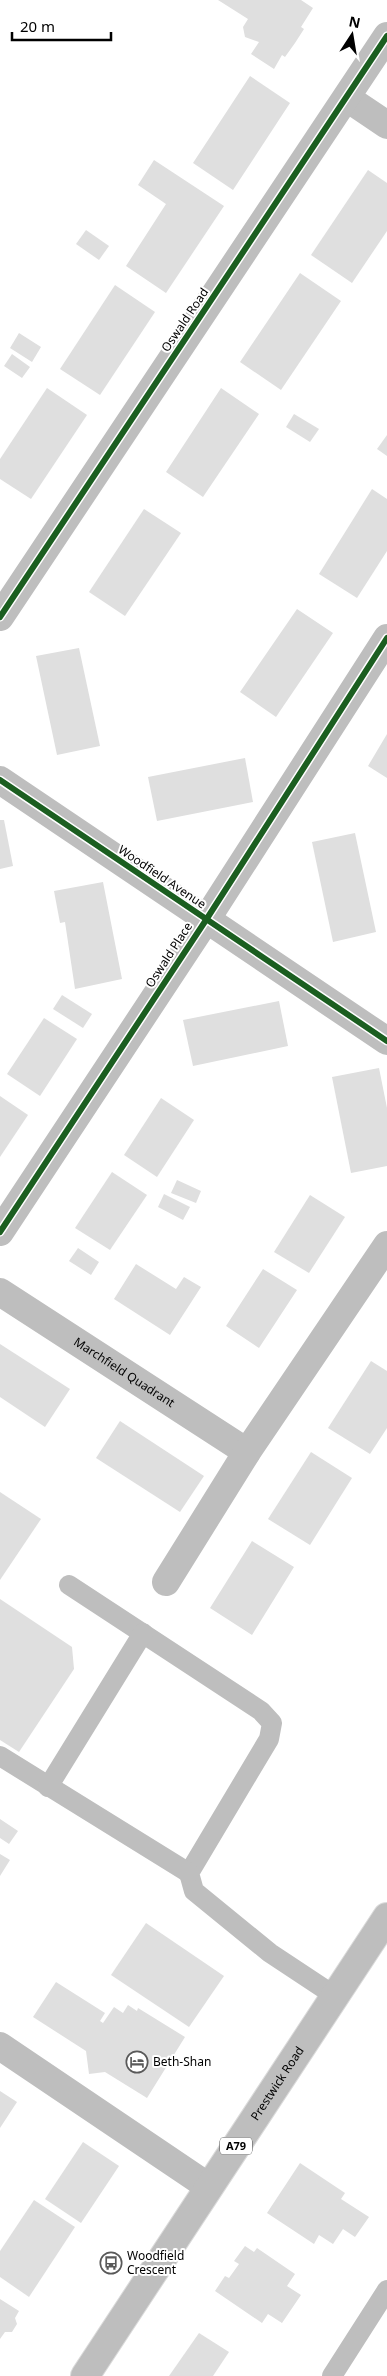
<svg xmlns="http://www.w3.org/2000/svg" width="387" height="2376" font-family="'Noto Sans',sans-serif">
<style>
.building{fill:#dfdfdf}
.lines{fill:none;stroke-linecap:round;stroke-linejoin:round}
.primary-casing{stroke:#dbdbdb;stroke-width:30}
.service{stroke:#bebebe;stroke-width:20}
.minor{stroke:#bebebe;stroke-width:28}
.primary{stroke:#bebebe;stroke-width:28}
.cycleway-casing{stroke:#fff;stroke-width:9}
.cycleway{stroke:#1b5e20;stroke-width:6}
.labels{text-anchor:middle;stroke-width:4;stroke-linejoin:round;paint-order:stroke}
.shield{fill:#fff;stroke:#4c4c4c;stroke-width:1}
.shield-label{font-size:11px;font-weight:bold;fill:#000}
.street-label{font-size:12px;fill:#000;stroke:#fff}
.poi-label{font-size:12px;fill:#000;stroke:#fff;text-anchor:start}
</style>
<rect width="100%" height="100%" fill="#fff"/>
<g class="building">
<path d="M218 0H301L313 8 301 27 304 29 295 43 285 57 282 55 274 69 251 54 259 42 245 37 243 27 248 19Z"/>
<path d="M250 76 290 103 233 190 193 163Z"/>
<path d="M154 160 224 206 166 293 126 266 166 204 138 185Z"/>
<path d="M368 170 387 183V231L352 283 311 255Z"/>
<path d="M86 230 109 246 99 260 76 244Z"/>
<path d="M300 273 341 301 281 390 240 362Z"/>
<path d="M115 285 155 312 100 395 60 369Z"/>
<path d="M19 333 41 347 32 362 10 348Z"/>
<path d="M12 354 30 367 22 378 4 366Z"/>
<path d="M47 388 87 415 31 499 0 479V459Z"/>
<path d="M221 388 259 414 203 497 166 472Z"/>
<path d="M294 414 319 429 310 442 286 427Z"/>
<path d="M387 435V456L377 449Z"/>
<path d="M372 489 387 499V551L357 598 319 574Z"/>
<path d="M144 509 181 533 125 616 89 592Z"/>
<path d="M297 609 333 633 276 717 240 692Z"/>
<path d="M79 648 100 746 57 755 36 656Z"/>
<path d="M387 734V778L368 766Z"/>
<path d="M245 758 253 802 157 821 148 777Z"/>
<path d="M0 820H4L13 866 0 869Z"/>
<path d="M355 833 376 932 333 942 312 842Z"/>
<path d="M103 882 122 979 75 989 65 922 60 923 54 891Z"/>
<path d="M62 995 92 1014 83 1028 53 1009Z"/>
<path d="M279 1001 288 1046 193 1066 183 1020Z"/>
<path d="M44 1018 77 1039 40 1096 7 1074Z"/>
<path d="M379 1068 387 1108V1166L351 1173 332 1077Z"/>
<path d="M0 1096 28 1115 0 1157Z"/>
<path d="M161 1098 194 1120 157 1177 124 1155Z"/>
<path d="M112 1172 147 1195 110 1250 75 1228Z"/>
<path d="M177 1180 201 1191 196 1203 171 1193Z"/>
<path d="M164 1194 190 1207 183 1220 158 1207Z"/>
<path d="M310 1195 345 1217 309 1273 274 1252Z"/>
<path d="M78 1248 99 1262 91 1275 69 1261Z"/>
<path d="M136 1264 176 1289 184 1277 201 1287 170 1335 114 1299Z"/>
<path d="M263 1269 297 1290 259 1348 226 1326Z"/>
<path d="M0 1344 70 1389 45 1427 0 1397Z"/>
<path d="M371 1361 387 1371V1428L370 1454 328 1428Z"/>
<path d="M120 1421 204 1476 180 1512 96 1458Z"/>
<path d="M311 1452 352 1478 310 1545 268 1519Z"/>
<path d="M0 1492 41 1519 0 1580Z"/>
<path d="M252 1541 294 1567 252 1635 210 1608Z"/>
<path d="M0 1599 72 1647 74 1669 19 1752 0 1740Z"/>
<path d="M0 1819 18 1831 9 1844 0 1838Z"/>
<path d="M0 1854 10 1860 0 1876Z"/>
<path d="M146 1923 224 1976 189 2027 111 1975Z"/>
<path d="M56 1982 105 2013 100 2021 103 2023 114 2007 123 2013 128 2005 137 2011 138 2008 185 2037 147 2098 105 2072 89 2074 86 2051 33 2017Z"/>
<path d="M0 2091 17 2102 0 2128Z"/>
<path d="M83 2142 119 2166 81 2223 45 2199Z"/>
<path d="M300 2163 345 2193 341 2199 369 2217 355 2237 343 2229 333 2244 319 2235 314 2244 267 2213Z"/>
<path d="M34 2200 75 2227 29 2297 0 2277V2251Z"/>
<path d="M245 2246 254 2252 257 2248 295 2274 287 2286 301 2295 282 2323 268 2314 262 2323 215 2291 225 2276 229 2278 239 2264 234 2261Z"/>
<path d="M0 2299 19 2311 15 2318 17 2324 12 2332H5L0 2339Z"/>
<path d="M199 2333 229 2352 213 2376H169Z"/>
</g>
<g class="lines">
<g class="primary-casing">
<g id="primary">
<path id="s2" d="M85 2376 387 1917"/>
</g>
</g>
<g class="service">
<path d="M69 1585 261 1711 272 1723 269 1739 189 1873 194 1891 270 1953 335 1996"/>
<path d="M0 1756 189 1873"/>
<path d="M48 1787 143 1633"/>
<path d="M332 2376 387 2290"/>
</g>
<g class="minor">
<path d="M347 98 387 125"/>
<path d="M0 617 387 36"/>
<path d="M0 780 387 1041"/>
<path d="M0 1232 206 920 387 638"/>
<path id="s1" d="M0 1292 247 1452"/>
<path d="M166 1582 247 1452 387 1245"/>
<path d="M0 2046 209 2187"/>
</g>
<use href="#primary" class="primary"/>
<g class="cycleway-casing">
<g id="cycleway">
<path d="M0 617 387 36"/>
<path d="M0 780 387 1041"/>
<path d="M0 1232 206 920 387 638"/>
</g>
</g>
<use href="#cycleway" class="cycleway"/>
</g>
<defs>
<g id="hotel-ring" transform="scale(1.125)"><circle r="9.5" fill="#fff" stroke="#595959" stroke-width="1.5"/><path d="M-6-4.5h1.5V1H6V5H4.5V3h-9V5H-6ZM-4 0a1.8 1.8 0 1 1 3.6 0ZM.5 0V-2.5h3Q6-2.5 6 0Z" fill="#595959"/></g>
<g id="bus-ring" transform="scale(1.125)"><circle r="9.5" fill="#fff" stroke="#595959" stroke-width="1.5"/><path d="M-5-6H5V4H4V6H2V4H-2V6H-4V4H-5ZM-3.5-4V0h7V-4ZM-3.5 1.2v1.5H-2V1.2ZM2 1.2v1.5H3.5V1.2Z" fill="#595959"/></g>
</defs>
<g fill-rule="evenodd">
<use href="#hotel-ring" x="137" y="2062"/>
<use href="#bus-ring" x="111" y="2263"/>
</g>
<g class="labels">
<rect class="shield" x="220" y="2137.5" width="32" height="17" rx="4"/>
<g class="shield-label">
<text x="236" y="2150">A79</text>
</g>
<g class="street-label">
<text transform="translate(185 320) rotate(-56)" y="4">Oswald Road</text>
<text transform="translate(162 877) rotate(34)" y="4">Woodfield Avenue</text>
<text transform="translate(169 955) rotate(-57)" y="4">Oswald Place</text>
<text dy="4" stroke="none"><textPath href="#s1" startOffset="148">Marchfield Quadrant</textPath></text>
<text dy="4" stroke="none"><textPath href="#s2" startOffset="350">Prestwick Road</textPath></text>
</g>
<g class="poi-label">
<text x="153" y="2066">Beth-Shan</text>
<text x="127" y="2260">Woodfield<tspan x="127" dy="14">Crescent</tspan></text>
</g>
</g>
<g transform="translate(352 35) rotate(12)" stroke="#ffffff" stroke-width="4" paint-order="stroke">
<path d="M0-4L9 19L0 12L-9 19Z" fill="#000000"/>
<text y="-8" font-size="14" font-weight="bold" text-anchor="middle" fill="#000000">N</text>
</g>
<path d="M12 32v8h99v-8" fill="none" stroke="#000000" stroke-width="2.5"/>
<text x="20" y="32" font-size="15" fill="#000000" stroke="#ffffff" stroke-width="4" paint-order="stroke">20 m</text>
</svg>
